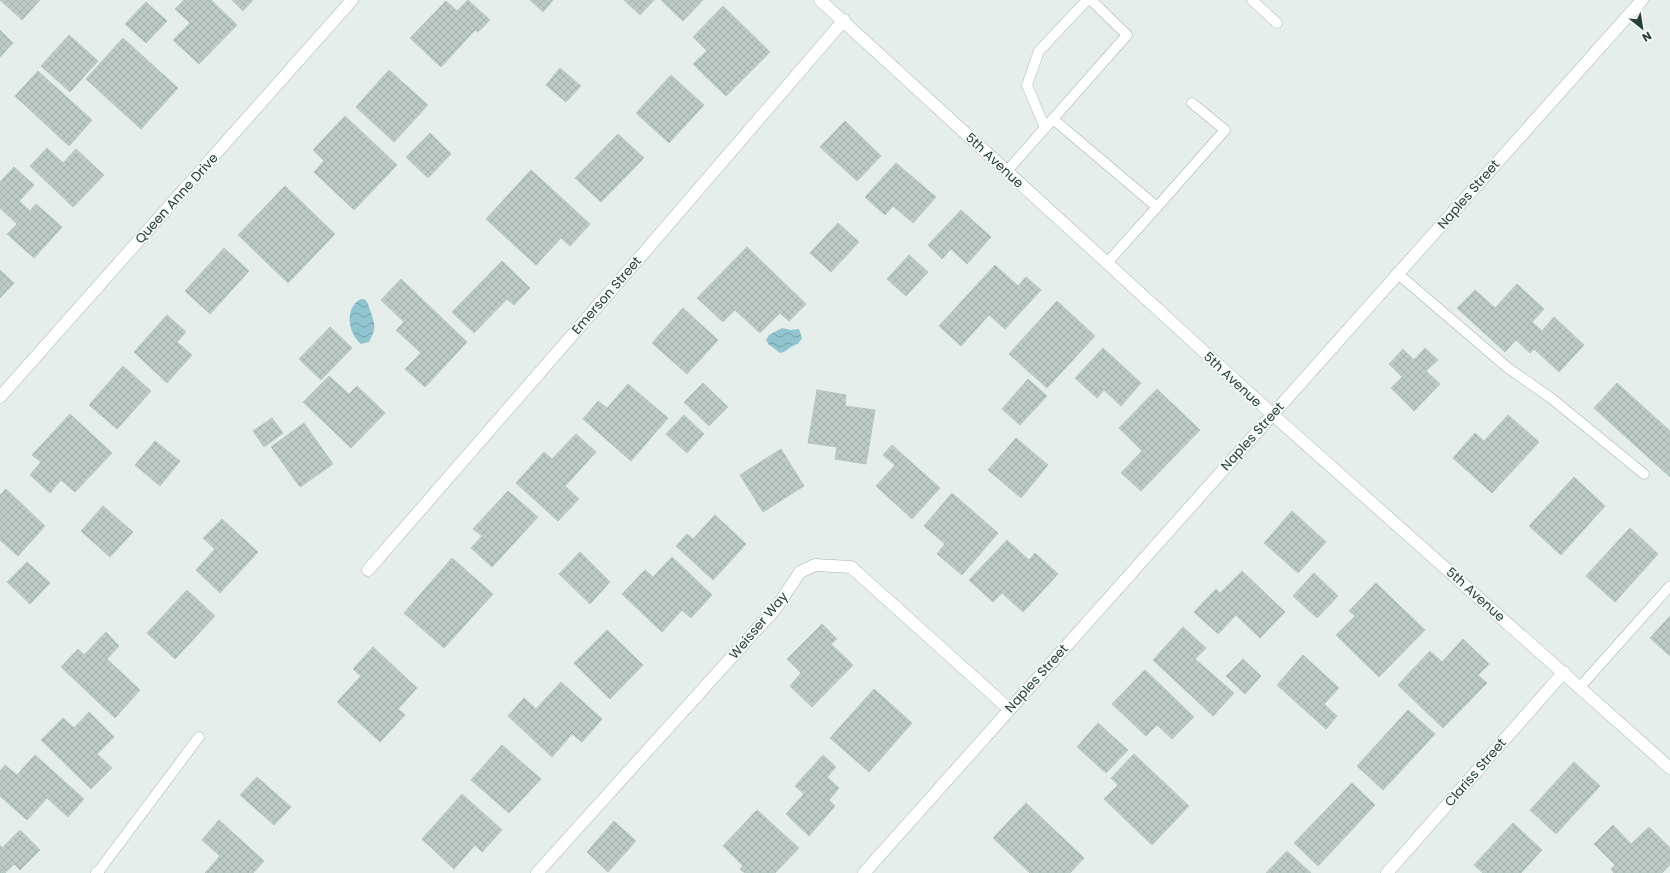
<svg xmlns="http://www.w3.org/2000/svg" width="1670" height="873" font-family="Poppins,sans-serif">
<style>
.water{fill:url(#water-waves)}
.building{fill:url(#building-cross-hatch);stroke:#b8c7c1}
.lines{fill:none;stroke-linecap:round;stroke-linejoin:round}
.service-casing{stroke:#a8b6b1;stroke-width:11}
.minor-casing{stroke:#a8b6b1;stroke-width:13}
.tertiary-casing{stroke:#a8b6b1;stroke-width:13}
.service{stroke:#fff;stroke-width:10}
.minor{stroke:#fff;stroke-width:12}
.tertiary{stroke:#fff;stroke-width:12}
.labels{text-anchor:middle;stroke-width:3.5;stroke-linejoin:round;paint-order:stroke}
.street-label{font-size:13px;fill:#253f38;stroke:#f6faf8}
</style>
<defs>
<pattern id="water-waves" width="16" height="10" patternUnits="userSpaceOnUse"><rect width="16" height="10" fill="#90c5d0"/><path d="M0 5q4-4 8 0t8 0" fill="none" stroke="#75a1aa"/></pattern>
<pattern id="building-cross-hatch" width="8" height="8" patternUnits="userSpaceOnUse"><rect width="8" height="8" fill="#bdcbc6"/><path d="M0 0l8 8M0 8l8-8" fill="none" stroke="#a2afab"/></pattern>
</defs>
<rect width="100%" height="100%" fill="#e5eeea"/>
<g class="water">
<path d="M361 299H364C369 303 368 305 370 310 375 324 377 328 369 342L361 344C348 333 344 308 361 299Z"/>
<path d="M782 328 791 330 799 329 802 338 798 344C790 345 788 352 780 353L771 346 769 345 766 340 769 335Z"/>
</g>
<g class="building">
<path d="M0 0H40L22 20Z"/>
<path d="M184 0H211L237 25 199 64 173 40 190 23 175 9Z"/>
<path d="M232 0H253L243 11Z"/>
<path d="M468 0 490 20 478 32 475 30 441 67 410 38 446 1 457 11Z"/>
<path d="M530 0H553L543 12Z"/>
<path d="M624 0H654L640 15Z"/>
<path d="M661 0H703L683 21Z"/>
<path d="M146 2 167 21 146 43 125 24Z"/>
<path d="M723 6 770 52 726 96 693 64 707 51 693 37Z"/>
<path d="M0 30 13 43 0 57Z"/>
<path d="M69 35 98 61 70 92 41 66Z"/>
<path d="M123 38 178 88 141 129 86 79Z"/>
<path d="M560 68 581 86 566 102 546 85Z"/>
<path d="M389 70 428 105 394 142 356 107Z"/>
<path d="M38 71 92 120 69 146 15 96Z"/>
<path d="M671 75 704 105 669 143 636 113Z"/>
<path d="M345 116 397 165 354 210 314 172 324 161 313 150Z"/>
<path d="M845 121 881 156 857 181 820 147Z"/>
<path d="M430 133 451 154 428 178 406 157Z"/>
<path d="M618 134 644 158 601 202 575 178Z"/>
<path d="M47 148 63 163 76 149 104 175 73 207 30 166Z"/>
<path d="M896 163 936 197 913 223 893 206 885 215 865 197Z"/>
<path d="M14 167 34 185 19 201 30 211 36 204 62 227 34 258 7 234 17 224 0 208V182Z"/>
<path d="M531 170 590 224 570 246 561 238 536 265 486 219Z"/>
<path d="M285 186 335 234 288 283 238 235Z"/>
<path d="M961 210 991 237 967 264 951 249 942 259 928 245Z"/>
<path d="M838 223 859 242 831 272 810 253Z"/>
<path d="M747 247 806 304 789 321 780 313 760 333 735 310 723 322 697 298Z"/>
<path d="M224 248 249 271 210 314 185 291Z"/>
<path d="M909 255 928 272 906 296 887 279Z"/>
<path d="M502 261 530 288 514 305 507 299 474 333 452 312Z"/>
<path d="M995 265 1018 286 1026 277 1041 290 1005 329 989 315 961 346 939 326Z"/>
<path d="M0 270 14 283 0 298Z"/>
<path d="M401 279 467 342 425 387 405 369 421 353 396 330 404 322 381 300Z"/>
<path d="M1517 284 1544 309 1532 322 1542 331 1554 317 1584 345 1559 372 1534 349 1530 353 1516 340 1505 352 1457 308 1475 290 1495 308Z"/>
<path d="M1057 301 1095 336 1047 388 1009 354Z"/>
<path d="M683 308 718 340 687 374 652 343Z"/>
<path d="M167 315 186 332 177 342 192 355 167 383 134 352Z"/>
<path d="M330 327 352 348 321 380 299 359Z"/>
<path d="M1103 348 1141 383 1121 406 1104 390 1097 398 1075 378Z"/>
<path d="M1425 348 1438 360 1426 371 1440 384 1414 411 1391 388 1402 377 1389 364 1403 349 1414 360Z"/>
<path d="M123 366 151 391 117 429 89 405Z"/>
<path d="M329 376 349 394 357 386 385 413 351 448 303 402Z"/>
<path d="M1028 379 1047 396 1020 425 1002 409Z"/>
<path d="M703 383 728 407 709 426 684 402Z"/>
<path d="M1617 383 1670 431V477L1594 408Z"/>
<path d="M628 384 668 418 631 461 583 419 598 401 607 408Z"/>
<path d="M1157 389 1200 430 1141 491 1121 473 1142 451 1119 428Z"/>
<path d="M817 390 846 395 845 406 875 410 866 464 835 459 837 447 808 443Z"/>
<path d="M70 414 112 453 75 492 61 480 50 493 30 475 41 462 32 455Z"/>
<path d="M684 415 704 434 687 453 666 434Z"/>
<path d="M1508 415 1539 442 1492 493 1453 458 1475 433 1484 441Z"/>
<path d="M272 418 283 433 264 447 253 431Z"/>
<path d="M304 423 333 464 300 487 271 447Z"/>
<path d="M576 434 596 452 565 486 579 499 558 521 516 483 544 452 552 459Z"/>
<path d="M1016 438 1048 465 1021 498 988 470Z"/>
<path d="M155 441 180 461 160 486 135 465Z"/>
<path d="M892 445 940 488 912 519 876 486 895 465 883 455Z"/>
<path d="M781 449 804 486 763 512 740 475Z"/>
<path d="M1574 477 1605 506 1561 555 1529 526Z"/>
<path d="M6 489 45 526 18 556 0 540V495Z"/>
<path d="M508 491 538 517 492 567 471 548 482 536 473 529Z"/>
<path d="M952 493 998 533 962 575 937 554 945 544 924 526Z"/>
<path d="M103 506 133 532 110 557 81 531Z"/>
<path d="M1292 511 1326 542 1298 573 1264 543Z"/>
<path d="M715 515 746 544 713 580 676 546 687 534 693 539Z"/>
<path d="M222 519 258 552 220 593 196 570 215 549 203 538Z"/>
<path d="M1630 528 1658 554 1615 602 1586 576Z"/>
<path d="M1007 540 1029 560 1035 553 1058 574 1023 612 1002 593 993 602 969 580Z"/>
<path d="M580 552 610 582 590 604 559 574Z"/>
<path d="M672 557 712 595 691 618 682 610 662 632 622 594 645 570 653 577Z"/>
<path d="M452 558 493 594 444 648 404 613Z"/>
<path d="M27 562 50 583 30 604 7 582Z"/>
<path d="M1242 571 1285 612 1260 638 1236 615 1218 634 1194 612 1216 589 1220 593Z"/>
<path d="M1314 573 1338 596 1317 618 1293 596Z"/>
<path d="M1376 583 1425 630 1379 677 1336 635 1355 616 1349 611Z"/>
<path d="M187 590 215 616 175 659 147 633Z"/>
<path d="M1670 616V656L1650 638Z"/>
<path d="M822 624 837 639 831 644 853 665 812 707 790 686 801 673 787 659Z"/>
<path d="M1183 627 1206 648 1195 659 1234 693 1213 716 1153 660Z"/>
<path d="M607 630 643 665 610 699 574 663Z"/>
<path d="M106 632 119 646 107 659 140 690 115 718 61 667 78 649 84 655Z"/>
<path d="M1463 639 1489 664 1478 675 1487 683 1443 728 1398 685 1430 651 1442 662Z"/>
<path d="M373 647 417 688 398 709 405 715 380 742 337 702 361 676 353 669Z"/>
<path d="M1303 655 1339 688 1324 704 1337 716 1326 729 1277 685Z"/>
<path d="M1243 659 1261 676 1245 694 1226 676Z"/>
<path d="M1145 670 1194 717 1172 739 1157 725 1146 736 1112 704Z"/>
<path d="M561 682 602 719 582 742 572 734 552 757 508 716 524 698 536 709Z"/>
<path d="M874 689 912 723 869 772 830 738Z"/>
<path d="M1408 710 1435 734 1383 790 1357 766Z"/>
<path d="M89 712 114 737 97 754 112 768 91 789 41 740 63 718 74 728Z"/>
<path d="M1098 723 1128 750 1106 773 1077 747Z"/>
<path d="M502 745 541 779 509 813 471 780Z"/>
<path d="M1134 754 1189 806 1152 845 1104 799 1118 785 1111 778Z"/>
<path d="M35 755 84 799 68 817 47 798 27 820 0 796V771L5 765 17 775Z"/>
<path d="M823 755 836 767 827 777 839 788 829 800 835 806 809 836 786 814 804 794 795 786Z"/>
<path d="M1574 762 1600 786 1556 834 1530 810Z"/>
<path d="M257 777 291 807 274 825 240 795Z"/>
<path d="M1352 783 1375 805 1318 866 1294 843Z"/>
<path d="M462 794 502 830 482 852 475 845 454 869 422 839Z"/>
<path d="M1026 803 1084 858 1070 873H1030L993 838Z"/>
<path d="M757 810 799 848 775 873H745L740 869 743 866 723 846Z"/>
<path d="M219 820 264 861 253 873H205L220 856 202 840Z"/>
<path d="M614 821 636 841 608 872 587 852Z"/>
<path d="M1513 823 1542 850 1521 873H1483L1474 865Z"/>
<path d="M1613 825 1631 844 1649 827 1670 848V865L1662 873H1614L1611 869 1615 865 1594 844Z"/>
<path d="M20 830 40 850 20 870 14 864 5 873H0V845L2 848Z"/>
<path d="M1287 851 1311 873H1266Z"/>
</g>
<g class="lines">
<g class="service-casing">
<g id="service">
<path d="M1252 0 1277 23"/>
<path d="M1053 119 1157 207 1225 130 1192 103"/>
<path d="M1045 128 1027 85 1039 51 1087 0"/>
<path d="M1007 171 1127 35 1091 0"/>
<path d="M1107 263 1157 207"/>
<path d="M1397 273 1508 368 1551 398 1644 474"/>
<path d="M1580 687 1670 586"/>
<path d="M98 872 199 737"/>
</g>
</g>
<g class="minor-casing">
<g id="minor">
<path d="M0 397 352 0"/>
<path d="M368 570 648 248 844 20"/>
<path d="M97 873 98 872"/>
<path d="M537 873 776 608 800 572 815 565 851 567 1009 709"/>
<path d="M1387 873 1564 672"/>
</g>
</g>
<g class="tertiary-casing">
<g id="tertiary">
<path d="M820 0 1272 414 1670 768"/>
<path d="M864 873 1642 0"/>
</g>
</g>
<use href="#service" class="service"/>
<use href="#minor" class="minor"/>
<use href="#tertiary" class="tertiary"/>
</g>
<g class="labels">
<g class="street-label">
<text transform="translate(995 160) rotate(43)" y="5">5th Avenue</text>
<text transform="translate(1468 194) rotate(-49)" y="5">Naples Street</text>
<text transform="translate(176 198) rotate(-48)" y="5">Queen Anne Drive</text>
<text transform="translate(606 295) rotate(-49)" y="5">Emerson Street</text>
<text transform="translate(1233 379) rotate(43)" y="5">5th Avenue</text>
<text transform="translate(1252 436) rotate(-48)" y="5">Naples Street</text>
<text transform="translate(1476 594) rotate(42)" y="5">5th Avenue</text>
<text transform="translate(758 625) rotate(-50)" y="5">Weisser Way</text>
<text transform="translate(1036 678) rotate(-48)" y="5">Naples Street</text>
<text transform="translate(1475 772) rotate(-49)" y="5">Clariss Street</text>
</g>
</g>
<g transform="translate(1642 28) rotate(150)" stroke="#f6faf8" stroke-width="3" paint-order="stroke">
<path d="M0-3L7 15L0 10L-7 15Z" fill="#253f38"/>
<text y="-6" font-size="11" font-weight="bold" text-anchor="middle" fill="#253f38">N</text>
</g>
</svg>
